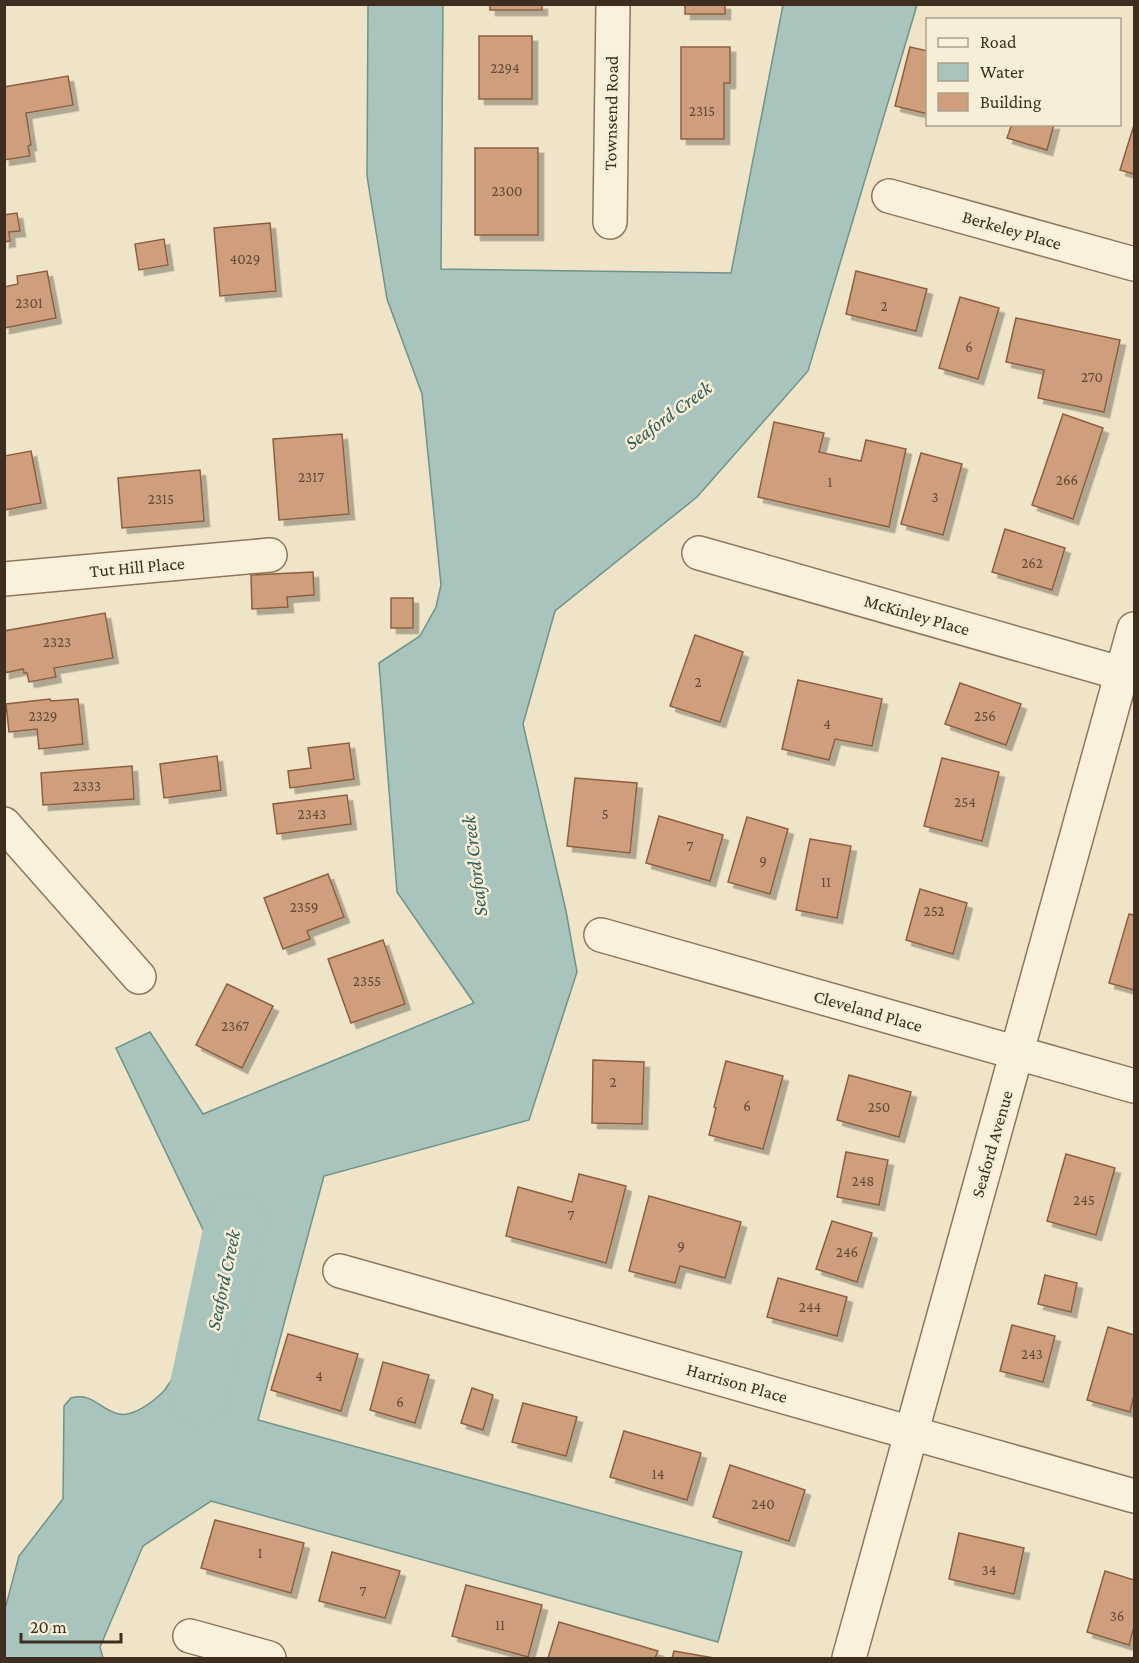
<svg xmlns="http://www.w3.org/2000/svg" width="1139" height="1663" font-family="'Crimson Pro',serif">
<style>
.water{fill:#a9c4bc;stroke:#6f938a;stroke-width:1.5}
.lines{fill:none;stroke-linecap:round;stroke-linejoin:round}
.river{stroke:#a9c4bc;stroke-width:60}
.building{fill:#cf9f7d;stroke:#8d5f41;stroke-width:1.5;filter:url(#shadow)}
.street-casing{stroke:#8d765c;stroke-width:36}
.street{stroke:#faf1dc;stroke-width:33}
.labels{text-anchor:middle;stroke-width:5;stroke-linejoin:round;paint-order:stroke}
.number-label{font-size:15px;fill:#624a37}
.street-label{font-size:18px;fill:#3d2e20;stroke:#f7eed8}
.water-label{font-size:20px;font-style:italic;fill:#2f5d5a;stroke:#f7eed8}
</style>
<defs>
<filter id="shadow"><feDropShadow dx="5.5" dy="5.5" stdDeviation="0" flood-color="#0004"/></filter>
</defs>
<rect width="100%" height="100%" fill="#f0e4c8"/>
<path class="water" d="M368 5H443L441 269 731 273 783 5H917L808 371 697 497 555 611 523 724 566 911 577 972 529 1120 324 1176 258 1420 742 1552 718 1642 211 1501 143 1546 100 1647 103 1658H5V1609L19 1556 63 1499 64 1406 71 1398C93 1392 100 1410 119 1414 134 1417 154 1401 164 1391L219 1310 207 1238 116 1048 150 1032 203 1114 474 1003 397 892 379 663 420 636 436 607 441 585 422 394 387 299 367 176Z"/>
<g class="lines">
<path class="river" d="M198 1395 235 1222"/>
</g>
<g class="building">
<rect x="490" y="4" width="52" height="6"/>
<rect x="685" y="4" width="40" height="10"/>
<rect x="479" y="36" width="53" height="63"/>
<path d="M681 47H730V83H724V139H681Z"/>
<path d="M910 47 928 51V114L895 106Z"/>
<path d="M68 76 73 105 26 113 31 145 28 146 30 156 4 160V87Z"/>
<path d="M1012 124H1054L1047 150 1007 138Z"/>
<path d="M1134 125V174L1120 170Z"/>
<rect x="475" y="148" width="63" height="87"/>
<path d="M17 213 20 231 9 232 10 241 4 242V215Z"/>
<path d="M270 223 276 291 220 296 214 228Z"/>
<path d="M164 239 168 265 139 270 135 244Z"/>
<path d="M47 271 56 318 4 328V287L18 284 17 276Z"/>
<path d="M856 271 927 289 916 331 846 314Z"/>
<path d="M960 297 999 308 978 379 939 368Z"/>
<path d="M1016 318 1120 340 1104 412 1038 398 1044 370 1006 362Z"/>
<path d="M1063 414 1103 428 1073 519 1032 505Z"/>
<path d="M774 422 824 433 819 452 861 461 866 440 906 449 889 527 758 497Z"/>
<path d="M342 434 349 514 279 520 273 439Z"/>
<path d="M31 451 41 503 4 510V456Z"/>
<path d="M921 453 962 464 943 535 901 524Z"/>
<path d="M200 470 204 521 122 528 118 478Z"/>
<path d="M1005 529 1065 548 1052 590 992 572Z"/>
<path d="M313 572 314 595 287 597 288 607 252 609 251 575Z"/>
<rect x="391" y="598" width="22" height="30"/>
<path d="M105 613 113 658 54 668 56 677 29 682 27 673H24L23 669 4 673V631Z"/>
<path d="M695 635 743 652 720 722 670 706Z"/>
<path d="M798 680 882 699 872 746 835 739 829 760 782 749Z"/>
<path d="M960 683 1021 704 1006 745 945 724Z"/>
<path d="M50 699 51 701 78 699 83 744 39 749 37 729 9 732 6 704Z"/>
<path d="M349 743 354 779 290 788 288 771 311 768 308 748Z"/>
<path d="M217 756 221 790 164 798 160 764Z"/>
<path d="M942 758 999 772 982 841 924 826Z"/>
<path d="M132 766 134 799 43 805 41 773Z"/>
<path d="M575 778 637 783 630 853 567 846Z"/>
<path d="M347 795 351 824 277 834 273 804Z"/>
<path d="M659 816 723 835 710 881 646 863Z"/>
<path d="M747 817 788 829 770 894 728 882Z"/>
<path d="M810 839 851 846 837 918 796 910Z"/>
<path d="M328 874 344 917 307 931 310 939 283 949 264 898Z"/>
<path d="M920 889 967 903 953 954 906 940Z"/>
<path d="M1129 914 1134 915V990L1109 983Z"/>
<path d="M383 940 405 1004 351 1023 328 959Z"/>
<path d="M227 984 273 1006 242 1068 196 1045Z"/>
<path d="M593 1060 644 1062 642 1124 592 1123Z"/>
<path d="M726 1061 783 1076 763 1149 709 1135 716 1108 714 1107Z"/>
<path d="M849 1075 911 1092 899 1137 837 1120Z"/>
<path d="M846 1152 888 1160 879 1205 837 1197Z"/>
<path d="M1066 1154 1115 1168 1096 1235 1047 1221Z"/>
<path d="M579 1174 626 1186 606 1263 506 1236 518 1187 572 1202Z"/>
<path d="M649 1196 741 1222 725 1278 680 1266 675 1283 629 1271Z"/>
<path d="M832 1221 872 1233 857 1282 816 1269Z"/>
<path d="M1045 1275 1077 1283 1071 1312 1038 1304Z"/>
<path d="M778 1278 847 1297 837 1336 767 1317Z"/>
<path d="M1012 1325 1055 1336 1043 1382 1000 1371Z"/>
<path d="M1108 1327 1134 1335V1395L1130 1412 1087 1400Z"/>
<path d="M288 1334 358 1354 341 1411 271 1390Z"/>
<path d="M383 1362 429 1375 415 1423 370 1410Z"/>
<path d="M472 1388 493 1395 483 1430 461 1423Z"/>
<path d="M523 1403 577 1417 566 1456 512 1442Z"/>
<path d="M624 1431 701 1453 687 1500 610 1477Z"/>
<path d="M730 1465 805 1490 789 1541 713 1517Z"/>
<path d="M215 1520 304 1543 291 1593 201 1568Z"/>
<path d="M959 1533 1024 1548 1014 1594 949 1579Z"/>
<path d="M332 1552 400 1571 385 1618 319 1601Z"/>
<path d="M1105 1571 1134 1580V1627L1129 1645 1087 1632Z"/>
<path d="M466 1585 542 1605 528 1657 452 1636Z"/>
<path d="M559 1622 658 1651 655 1658H548Z"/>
<path d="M674 1651 714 1658H672Z"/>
</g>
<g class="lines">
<g class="street-casing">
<g id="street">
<path d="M889 196 1134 264"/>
<path d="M610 222 613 4"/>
<path d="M699 553 1134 677"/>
<path d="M4 579 270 555"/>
<path d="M4 824 139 977"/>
<path d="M601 935 1134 1086"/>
<path d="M340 1271 1134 1496"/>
<path d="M190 1636 269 1658"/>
<path d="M849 1658 1134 629"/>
</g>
</g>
<use href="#street" class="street"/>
</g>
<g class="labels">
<g class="number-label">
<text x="505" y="73">2294</text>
<text x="702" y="116">2315</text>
<text x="507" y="196">2300</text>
<text x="245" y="264">4029</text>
<text x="29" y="308">2301</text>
<text x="884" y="311">2</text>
<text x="969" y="352">6</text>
<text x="1092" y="382">270</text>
<text x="311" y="482">2317</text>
<text x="1067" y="485">266</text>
<text x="830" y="487">1</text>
<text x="935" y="502">3</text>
<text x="161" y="504">2315</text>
<text x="1032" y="568">262</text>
<text x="57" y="647">2323</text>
<text x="698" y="687">2</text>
<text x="43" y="721">2329</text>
<text x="985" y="721">256</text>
<text x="827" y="729">4</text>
<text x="87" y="791">2333</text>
<text x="965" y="807">254</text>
<text x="312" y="819">2343</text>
<text x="605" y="819">5</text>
<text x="690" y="851">7</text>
<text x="763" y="866">9</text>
<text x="826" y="887">11</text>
<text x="304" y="912">2359</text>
<text x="934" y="916">252</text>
<text x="367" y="986">2355</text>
<text x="235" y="1031">2367</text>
<text x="613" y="1087">2</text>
<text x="747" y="1111">6</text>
<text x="879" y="1112">250</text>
<text x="863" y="1186">248</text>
<text x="1084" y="1205">245</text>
<text x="571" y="1220">7</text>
<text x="681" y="1251">9</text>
<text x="847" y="1257">246</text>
<text x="810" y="1312">244</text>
<text x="1032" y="1359">243</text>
<text x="319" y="1381">4</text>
<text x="400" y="1407">6</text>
<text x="658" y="1479">14</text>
<text x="763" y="1509">240</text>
<text x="260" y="1558">1</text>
<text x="989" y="1575">34</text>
<text x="363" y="1596">7</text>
<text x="1117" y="1621">36</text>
<text x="500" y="1630">11</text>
</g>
<g class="street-label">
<text transform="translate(611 113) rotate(-89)" y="6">Townsend Road</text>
<text transform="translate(1012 230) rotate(16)" y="6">Berkeley Place</text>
<text transform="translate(137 567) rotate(-5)" y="6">Tut Hill Place</text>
<text transform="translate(917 615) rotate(16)" y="6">McKinley Place</text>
<text transform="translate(868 1011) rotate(16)" y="6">Cleveland Place</text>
<text transform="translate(992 1144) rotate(-74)" y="6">Seaford Avenue</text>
<text transform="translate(737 1383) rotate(16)" y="6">Harrison Place</text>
</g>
<g class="water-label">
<text transform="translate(668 415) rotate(-36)" y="7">Seaford Creek</text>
<text transform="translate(474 866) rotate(-97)" y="7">Seaford Creek</text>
<text transform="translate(223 1280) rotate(-78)" y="7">Seaford Creek</text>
</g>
</g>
<rect width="1139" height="1663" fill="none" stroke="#3d2e20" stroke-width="12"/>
<rect x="926" y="18" width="195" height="108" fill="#f7eed8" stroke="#ada18e" stroke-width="1.5"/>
<rect x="938" y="38" width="30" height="9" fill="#faf1dc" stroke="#ada18e" stroke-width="1.5"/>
<text x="980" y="48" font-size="18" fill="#3d2e20">Road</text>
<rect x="938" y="63" width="30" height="18" fill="#a9c4bc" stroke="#ada18e" stroke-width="1.5"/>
<text x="980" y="78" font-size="18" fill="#3d2e20">Water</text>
<rect x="938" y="93" width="30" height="18" fill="#cf9f7d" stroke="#ada18e" stroke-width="1.5"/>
<text x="980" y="108" font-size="18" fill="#3d2e20">Building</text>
<path d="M21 1633v9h100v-9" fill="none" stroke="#3d2e20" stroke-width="3"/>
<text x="30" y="1633" font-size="18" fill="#3d2e20" stroke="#f7eed8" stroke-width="4.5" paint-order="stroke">20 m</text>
</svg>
